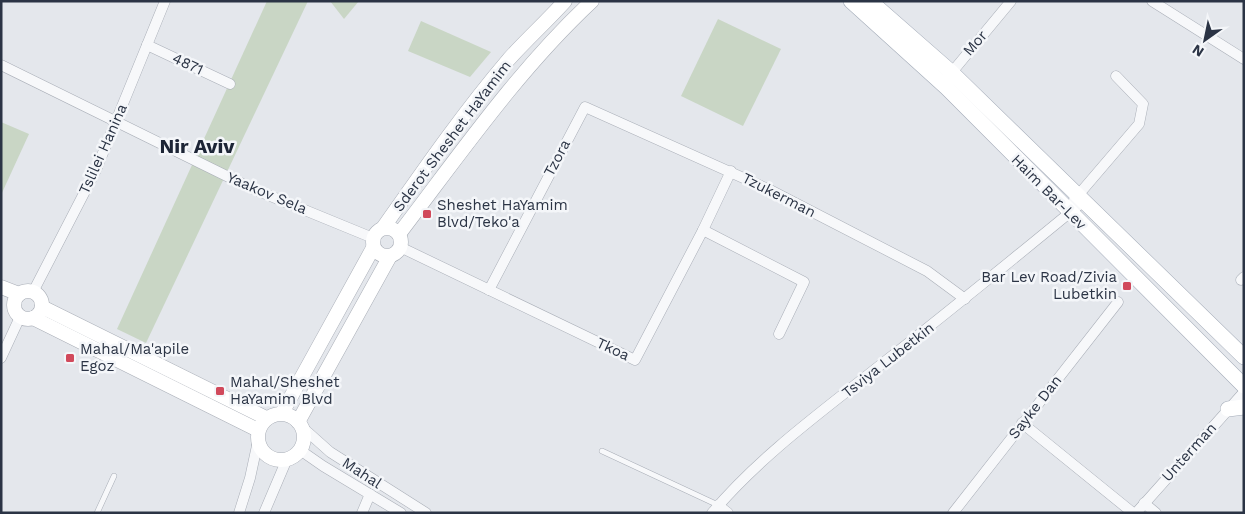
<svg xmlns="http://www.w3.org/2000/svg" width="1245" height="514" font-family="'Work Sans',sans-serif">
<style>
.green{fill:#c9d6c5}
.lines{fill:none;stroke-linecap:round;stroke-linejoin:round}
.lane-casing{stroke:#a9aeb7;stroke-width:6}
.street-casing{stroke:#a9aeb7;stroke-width:11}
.secondary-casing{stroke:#a9aeb7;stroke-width:15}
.primary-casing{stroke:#a3abb8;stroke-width:16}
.lane{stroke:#f7f8fa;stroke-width:5}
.street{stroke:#f7f8fa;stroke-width:10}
.secondary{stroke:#fff;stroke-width:14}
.primary{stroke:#fff;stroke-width:15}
.poi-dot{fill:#d1495b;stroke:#f4f6f9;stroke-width:2}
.labels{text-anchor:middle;stroke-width:5;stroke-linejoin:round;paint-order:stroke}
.street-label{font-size:15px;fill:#2b3445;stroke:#f4f6f9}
.poi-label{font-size:15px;fill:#2b3445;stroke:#f4f6f9;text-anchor:start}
.district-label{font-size:20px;font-weight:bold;fill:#1d2536;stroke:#f4f6f9}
</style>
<rect width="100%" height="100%" fill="#e4e7ec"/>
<g class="green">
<path d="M267 1H308L146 343 117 329Z"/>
<path d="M330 1H359L344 19Z"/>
<path d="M718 19 781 49 743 126 681 96Z"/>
<path d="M421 21 491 52 470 77 408 51Z"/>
<path d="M1 122 29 134 1 195Z"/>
</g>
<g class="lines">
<g class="lane-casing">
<g id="lane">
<path d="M602 451 718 505"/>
<path d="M97 513 114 476"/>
</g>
</g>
<g class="street-casing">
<g id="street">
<path d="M1152 1 1244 59"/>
<path d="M147 45 230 84"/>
<path d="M1 65 251 188 373 238"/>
<path d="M948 77 1011 1"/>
<path d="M1074 200 1139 124 1143 104 1116 76"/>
<path d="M703 230 804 282 779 334"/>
<path d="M400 247 635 360 703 230 731 171"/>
<path d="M1241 280 1244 277"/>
<path d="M489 290 585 107 770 190 927 271 965 299"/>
<path d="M33 292 96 170 165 1"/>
<path d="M1 358 20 317"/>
<path d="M1022 423 1133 513"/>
<path d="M302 427 330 452 426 513"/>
<path d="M300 450 323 466 401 513"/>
<path d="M1144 503 1156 513"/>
<path d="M718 505 728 513"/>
<path d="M239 513 250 478 258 441"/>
<path d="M264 513 287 459"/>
<path d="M362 513 370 494"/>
<path d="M712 513C761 455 824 410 883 363 951 310 1017 256 1084 201"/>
<path d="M953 513 1118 302"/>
<path d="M1136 513 1244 392"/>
</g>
</g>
<g class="secondary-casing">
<g id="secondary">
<circle cx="387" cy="242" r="14"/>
<path d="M383 228C423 171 463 113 509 59 527 39 547 21 565 1"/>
<path d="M399 234C460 154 518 70 592 1"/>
<path d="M1 287 19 294"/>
<circle cx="28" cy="305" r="14"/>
<path d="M42 307 266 418"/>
<path d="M33 318 258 430"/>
<path d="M282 413 373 248"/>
<circle cx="281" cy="437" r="23"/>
<path d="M298 422 390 256"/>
</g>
</g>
<g class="primary-casing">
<g id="primary">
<path d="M851 1 947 88 1244 386"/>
<path d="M870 1 951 72 1244 357"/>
<path d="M1228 409 1244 407"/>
</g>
</g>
<use href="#lane" class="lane"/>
<use href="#street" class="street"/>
<use href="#secondary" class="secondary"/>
<use href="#primary" class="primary"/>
</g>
<g class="poi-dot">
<rect x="422" y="209" width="10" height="10" rx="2.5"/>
<rect x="1122" y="281" width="10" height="10" rx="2.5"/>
<rect x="65" y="353" width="10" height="10" rx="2.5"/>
<rect x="215" y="386" width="10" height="10" rx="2.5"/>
</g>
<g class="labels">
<g class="street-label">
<text transform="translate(975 43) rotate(-49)" y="5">Mor</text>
<text transform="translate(188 64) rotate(25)" y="5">4871</text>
<text transform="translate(452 136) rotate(-53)" y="5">Sderot Sheshet HaYamim</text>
<text transform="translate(103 149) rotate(-66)" y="5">Tslilei Hanina</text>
<text transform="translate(557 158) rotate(-62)" y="5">Tzora</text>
<text transform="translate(1049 192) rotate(45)" y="5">Haim Bar-Lev</text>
<text transform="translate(267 193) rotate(23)" y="5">Yaakov Sela</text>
<text transform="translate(779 195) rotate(27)" y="5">Tzukerman</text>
<text transform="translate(613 349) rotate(25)" y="5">Tkoa</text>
<text transform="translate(888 360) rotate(-38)" y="5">Tsviya Lubetkin</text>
<text transform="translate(1035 407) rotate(-52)" y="5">Sayke Dan</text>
<text transform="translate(1189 452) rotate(-48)" y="5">Unterman</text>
<text transform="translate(362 473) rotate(33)" y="5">Mahal</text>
</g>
<g class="poi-label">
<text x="437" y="210">Sheshet HaYamim<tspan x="437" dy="17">Blvd/Teko'a</tspan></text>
<text x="1117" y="282" text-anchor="end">Bar Lev Road/Zivia<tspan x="1117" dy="17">Lubetkin</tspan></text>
<text x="80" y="354">Mahal/Ma'apile<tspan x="80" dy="17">Egoz</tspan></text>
<text x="230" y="387">Mahal/Sheshet<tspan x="230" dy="17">HaYamim Blvd</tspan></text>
</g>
<g class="district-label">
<text x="197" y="153">Nir Aviv</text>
</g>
</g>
<rect width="1245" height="514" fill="none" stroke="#2b3445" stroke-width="5"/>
<g transform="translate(1205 40) rotate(213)" stroke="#f4f6f9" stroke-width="4" paint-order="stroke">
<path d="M0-4L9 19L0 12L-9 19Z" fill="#2b3445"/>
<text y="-8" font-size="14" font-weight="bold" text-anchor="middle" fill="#2b3445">N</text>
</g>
</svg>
